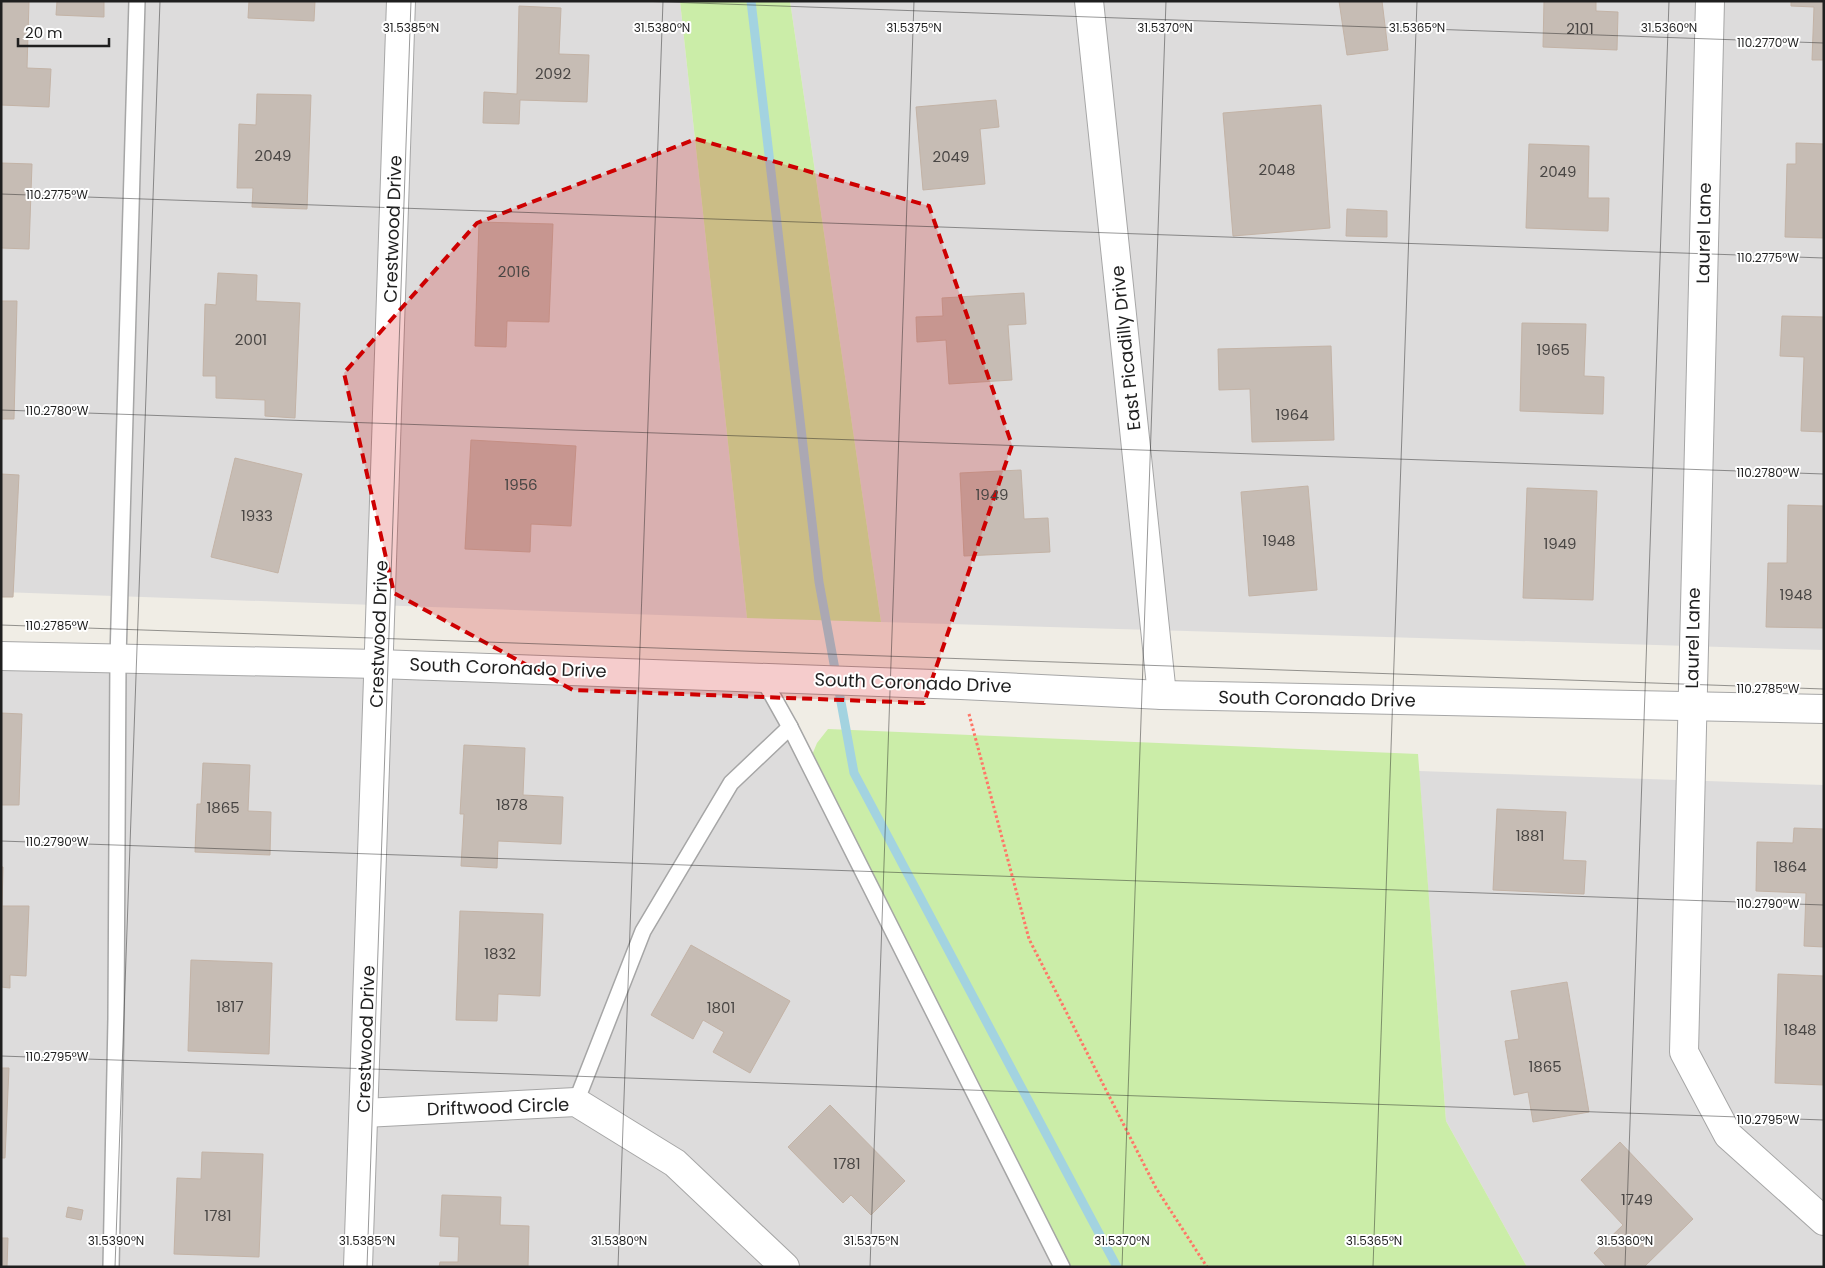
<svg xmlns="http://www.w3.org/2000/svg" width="1825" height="1268" font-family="Poppins,sans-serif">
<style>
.residential{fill:#dddcdc}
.grass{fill:#cbeda8}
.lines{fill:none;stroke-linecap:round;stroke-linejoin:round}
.stream{stroke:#a3d3e0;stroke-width:9}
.building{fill:#c6bcb4;stroke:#c3b3a6}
.service-casing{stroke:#a6a6a6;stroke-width:18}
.minor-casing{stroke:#a6a6a6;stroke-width:30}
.tertiary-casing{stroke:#a6a6a6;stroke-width:30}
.path{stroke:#ff7667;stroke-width:3;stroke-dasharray:2.5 2.5;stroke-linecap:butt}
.service{stroke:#fff;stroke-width:15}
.minor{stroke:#fff;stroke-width:28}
.tertiary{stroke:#fff;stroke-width:28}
.marked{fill:#ce0001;fill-opacity:0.2;stroke:#ce0001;stroke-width:4;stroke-dasharray:10 6;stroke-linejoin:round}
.ticks{fill:none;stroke:#1f1f1f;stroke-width:1;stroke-opacity:0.45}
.labels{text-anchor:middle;stroke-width:4;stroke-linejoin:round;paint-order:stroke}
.number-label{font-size:15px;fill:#494644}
.street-label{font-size:18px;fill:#1f1f1f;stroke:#fff}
.ticks-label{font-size:12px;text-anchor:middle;fill:#1f1f1f;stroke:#fff;stroke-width:4;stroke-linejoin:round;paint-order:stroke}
</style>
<rect width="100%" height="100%" fill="#f0ede5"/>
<g class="residential">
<path d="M1 1H680L747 618 1 592Z"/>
<path d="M790 1H1824V650L881 622Z"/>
<path d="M1 656 762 677 1056 1267H1Z"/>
<path d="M1419 771 1824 785V1267H1527L1446 1121Z"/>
</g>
<g class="grass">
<path d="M680 1H790L881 622 747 618Z"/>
<path d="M828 729 1418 754 1446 1121 1527 1267H1070L812 755 817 743Z"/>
</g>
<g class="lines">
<path class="stream" d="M751 1 819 582 854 773 1117 1267"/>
</g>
<g class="building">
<path d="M1 1H29L27 68 51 69 49 107 1 105Z"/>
<path d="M57 1H104V17L56 15Z"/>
<path d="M249 1H315L314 21 248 18Z"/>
<path d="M1339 1H1382L1388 50 1347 55Z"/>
<path d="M1544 1H1596V11L1618 12 1617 50 1543 47Z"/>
<path d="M1791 1H1824V60H1812L1814 7 1791 6Z"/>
<path d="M519 6 561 8 559 54 589 55 587 102 520 100 519 124 483 123 484 92 517 94Z"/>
<path d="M257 94 311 95 307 209 252 207 253 188H237L239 124 256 125Z"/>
<path d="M996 100 999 127 980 129 985 184 923 190 916 107Z"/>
<path d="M1321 105 1330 228 1233 236 1223 113Z"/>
<path d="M1796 143 1824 144V238L1785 237 1787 164H1796Z"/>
<path d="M1529 144 1589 146 1588 198H1609L1608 231 1526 228Z"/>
<path d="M1 163 32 164 29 249 1 248Z"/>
<path d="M1347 209 1387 211V237L1346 236Z"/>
<path d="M479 222 553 224 549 322 507 321 506 347 475 346Z"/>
<path d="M218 273 257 275 256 301 300 303 295 418 265 416V400L216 398V376H203L205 304 216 305Z"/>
<path d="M1024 293 1026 324 1008 325 1012 380 949 384 946 340 917 342 916 317 943 316 942 298Z"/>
<path d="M1 301H17L14 419H1Z"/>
<path d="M1782 316 1824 317V432L1801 431 1804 357 1780 356Z"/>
<path d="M1522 323 1586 324 1584 376 1604 377 1603 414 1520 411Z"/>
<path d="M1331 346 1334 440 1252 442 1250 389 1219 390 1218 349Z"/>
<path d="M471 440 576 446 571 526 531 524 530 552 465 549Z"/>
<path d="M235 458 302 474 278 573 211 557Z"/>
<path d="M1021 470 1024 519 1048 518 1050 552 964 556 960 473Z"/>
<path d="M1 474 19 475 13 597H1Z"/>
<path d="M1308 486 1317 590 1249 596 1241 492Z"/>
<path d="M1527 488 1597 491 1593 600 1523 598Z"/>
<path d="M1788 505 1824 506V628L1766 627 1768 563H1787Z"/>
<path d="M1 713 22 714 19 805H1Z"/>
<path d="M464 745 525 748 523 795 563 797 561 844 498 841 497 868 461 866 464 814H460Z"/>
<path d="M203 763 250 765 248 811 271 812 270 855 195 852 197 804H201Z"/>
<path d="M1497 809 1566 812 1563 860 1586 861 1584 894 1493 890Z"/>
<path d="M1794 828 1824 829V947L1804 946 1806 893 1756 891 1757 842 1793 843Z"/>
<path d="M1 867H3L2 906H29L26 976 10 975V988L1 987Z"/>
<path d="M460 911 543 914 540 996 498 994 497 1021 456 1020Z"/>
<path d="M691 945 790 1001 750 1073 713 1052 724 1032 703 1020 693 1039 651 1015Z"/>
<path d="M191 960 272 963 269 1054 188 1051Z"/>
<path d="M1778 974 1824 976V1085L1775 1083Z"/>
<path d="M1567 982 1589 1112 1533 1122 1528 1092 1514 1095 1505 1041 1519 1039 1511 991Z"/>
<path d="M1 1068H9L5 1158H1Z"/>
<path d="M830 1105 905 1181 871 1215 851 1195 843 1203 788 1147Z"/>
<path d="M1620 1142 1693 1219 1644 1267H1607L1594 1253 1623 1225 1581 1180Z"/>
<path d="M202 1152 263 1154 259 1257 174 1254 177 1178 201 1179Z"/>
<path d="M442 1195 501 1197 500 1225 529 1226 528 1267H439L440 1262H458L459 1237 440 1236Z"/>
<path d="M68 1207 83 1210 81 1220 66 1217Z"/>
<path d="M1 1238H8L7 1267H1Z"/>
</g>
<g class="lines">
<g class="service-casing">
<g id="service">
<path d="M762 677 790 727 1062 1267"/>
<path d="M576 1102 643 931 731 783 790 727"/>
<path d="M111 1267 116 1019 118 658 137 1"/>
</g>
</g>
<g class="minor-casing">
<g id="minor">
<path d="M1089 1 1162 695"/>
<path d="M1710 1 1684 1052 1728 1135 1824 1221"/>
<path d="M364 1113 576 1102 675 1163 785 1267"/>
<path d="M358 1267 401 1"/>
</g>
</g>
<g class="tertiary-casing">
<path id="tertiary" d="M1 656 378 664 961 685 1162 695 1824 709"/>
</g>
<path class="path" d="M969 714 1029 939 1156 1188 1207 1267"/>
<use href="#service" class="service"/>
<use href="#minor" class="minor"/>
<use href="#tertiary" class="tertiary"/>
</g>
<path class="marked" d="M696 139 929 206 1012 445 924 703 573 690 394 593 344 373 477 223Z"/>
<path class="ticks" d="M639 1 1824 43M1 194 1824 258M1 410 1824 474M1 625 1824 689M1 841 1824 905M1 1056 1824 1120M115 1267 160 1M367 1267 411 1M618 1267 663 1M870 1267 914 1M1122 1267 1166 1M1373 1267 1417 1M1625 1267 1669 1"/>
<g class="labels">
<g class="number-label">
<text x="1580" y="34">2101</text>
<text x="553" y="79">2092</text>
<text x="273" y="161">2049</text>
<text x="951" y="162">2049</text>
<text x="1277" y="175">2048</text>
<text x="1558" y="177">2049</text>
<text x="514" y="277">2016</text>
<text x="251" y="345">2001</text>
<text x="1553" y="355">1965</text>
<text x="1292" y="420">1964</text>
<text x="521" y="490">1956</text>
<text x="992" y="500">1949</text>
<text x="257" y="521">1933</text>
<text x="1279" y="546">1948</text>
<text x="1560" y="549">1949</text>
<text x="1796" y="600">1948</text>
<text x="512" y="810">1878</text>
<text x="223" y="813">1865</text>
<text x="1530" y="841">1881</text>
<text x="1790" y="872">1864</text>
<text x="500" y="959">1832</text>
<text x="230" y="1012">1817</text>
<text x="721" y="1013">1801</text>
<text x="1800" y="1035">1848</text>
<text x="1545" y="1072">1865</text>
<text x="847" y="1169">1781</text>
<text x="1637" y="1205">1749</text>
<text x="218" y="1221">1781</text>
</g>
<g class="street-label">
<text transform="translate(393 229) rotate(-88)" y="6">Crestwood Drive</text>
<text transform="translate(1704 233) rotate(-89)" y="6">Laurel Lane</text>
<text transform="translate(1126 348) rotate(-96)" y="6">East Picadilly Drive</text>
<text transform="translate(379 634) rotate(-88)" y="6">Crestwood Drive</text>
<text transform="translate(1693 638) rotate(-89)" y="6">Laurel Lane</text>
<text transform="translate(508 668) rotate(2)" y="6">South Coronado Drive</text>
<text transform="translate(913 683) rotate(2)" y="6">South Coronado Drive</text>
<text transform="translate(1317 699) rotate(1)" y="6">South Coronado Drive</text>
<text transform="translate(366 1039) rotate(-88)" y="6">Crestwood Drive</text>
<text transform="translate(498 1107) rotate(-2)" y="6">Driftwood Circle</text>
</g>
</g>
<g class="ticks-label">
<text x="411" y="32">31.5385°N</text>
<text x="662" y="32">31.5380°N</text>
<text x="914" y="32">31.5375°N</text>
<text x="1165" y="32">31.5370°N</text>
<text x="1417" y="32">31.5365°N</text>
<text x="1669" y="32">31.5360°N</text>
<text x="1768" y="47">110.2770°W</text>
<text x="57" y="199">110.2775°W</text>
<text x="1768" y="262">110.2775°W</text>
<text x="57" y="415">110.2780°W</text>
<text x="1768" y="477">110.2780°W</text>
<text x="57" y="630">110.2785°W</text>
<text x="1768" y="693">110.2785°W</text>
<text x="57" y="846">110.2790°W</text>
<text x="1768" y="908">110.2790°W</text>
<text x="57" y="1061">110.2795°W</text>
<text x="1768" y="1124">110.2795°W</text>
<text x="116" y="1245">31.5390°N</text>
<text x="367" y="1245">31.5385°N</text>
<text x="619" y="1245">31.5380°N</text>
<text x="871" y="1245">31.5375°N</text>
<text x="1122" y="1245">31.5370°N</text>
<text x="1374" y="1245">31.5365°N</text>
<text x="1625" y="1245">31.5360°N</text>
</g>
<rect width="1825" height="1268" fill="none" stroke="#1f1f1f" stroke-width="5"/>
<path d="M18 38v8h91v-8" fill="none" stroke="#1f1f1f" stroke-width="2.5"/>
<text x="25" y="38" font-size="15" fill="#1f1f1f" stroke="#ffffff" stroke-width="4" paint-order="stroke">20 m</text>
</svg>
